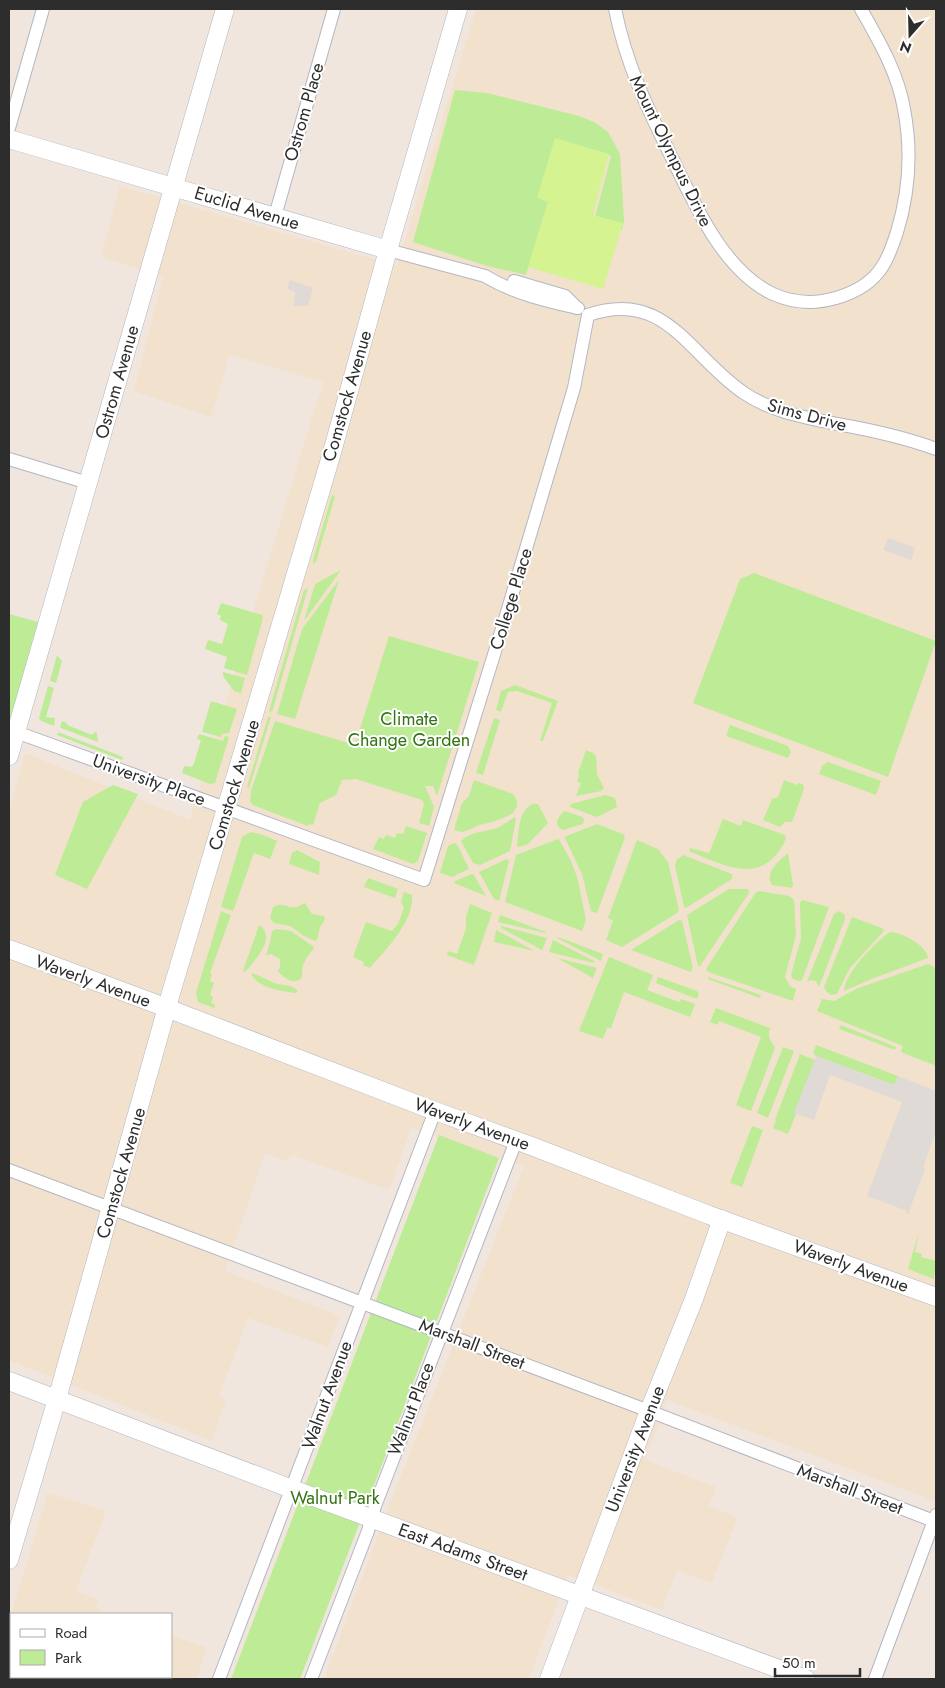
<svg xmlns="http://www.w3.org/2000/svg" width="945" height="1688" font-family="Jost,sans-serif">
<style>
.education{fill:#f2e2cd}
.green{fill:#bdeb96}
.pitch{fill:#d5f391}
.plaza{fill:#dfdad6}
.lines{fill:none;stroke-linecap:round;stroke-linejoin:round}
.street-casing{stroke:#b2b7c2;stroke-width:14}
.secondary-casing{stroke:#b2b7c2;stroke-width:19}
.street{stroke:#fff;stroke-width:12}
.secondary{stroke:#fff;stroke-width:18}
.labels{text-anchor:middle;stroke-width:4;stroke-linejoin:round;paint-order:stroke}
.street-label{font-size:18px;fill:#2d2d2d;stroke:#fff}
.park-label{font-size:18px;fill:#337413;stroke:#fff}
</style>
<rect width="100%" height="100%" fill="#f0e6de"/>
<g class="education">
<path d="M476 9H936V1499L935 1501 667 1400 645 1460 716 1487 709 1506 738 1518 712 1583 677 1570 662 1610 568 1575 529 1679H324L389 1506 524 1166 411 1128 389 1190 292 1155 286 1161 265 1153 225 1271 340 1316 328 1347 248 1318 219 1396 226 1400 212 1441 9 1360V811L25 753 190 820 313 414 324 382 230 355 211 417 134 391 163 277 101 257 120 186 397 266Z"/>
<path d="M48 1493 106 1511 76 1591 99 1600 96 1608 112 1614H11V1673L9 1672V1621Z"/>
<path d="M171 1635 207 1648 196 1679H29L22 1677H171Z"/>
</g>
<g class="green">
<path d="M455 90 487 93 579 116 594 122 608 132 620 154 624 221 622 230 594 221 611 156 557 140 541 199 548 202 526 275 487 266 413 242Z"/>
<path d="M332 495 335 496 316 562 313 564V560Z"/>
<path d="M341 570 304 621 315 584Z"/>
<path d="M754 573 936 641 888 777 693 703 740 579Z"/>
<path d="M339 580 295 719 277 714 302 629Z"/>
<path d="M308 588 272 712 269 711 304 590Z"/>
<path d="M221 603 262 615 263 618 247 675 224 668 227 657 205 649 208 640 222 644 228 624 220 620 221 616 217 614Z"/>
<path d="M9 614 38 622 9 725Z"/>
<path d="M389 636 479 662 437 796 433 786H425L434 807 429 826 419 823 424 804 422 800 356 779 342 780 336 795 320 803 313 825 309 824 308 826 253 805 250 801 251 791 275 721 355 745Z"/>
<path d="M57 655 62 661 56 683 50 681Z"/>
<path d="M223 672 245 678 241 693 234 691 223 676Z"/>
<path d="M515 685 558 701 543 741H540L552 703 517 691 508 692 501 712 496 710 501 691Z"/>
<path d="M48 686 54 688 46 717 55 718 54 726 41 721 39 718Z"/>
<path d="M211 701 237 709 229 733 222 734 221 737 202 732Z"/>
<path d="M268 717H271L249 788 247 787Z"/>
<path d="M494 718 500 720 483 775 476 773Z"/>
<path d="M62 721 67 723V725L92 735 95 732 97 733 98 742 61 728 60 727Z"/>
<path d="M730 725 788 746 791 752 788 758 726 736Z"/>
<path d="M58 732 123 757 122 760 57 735Z"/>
<path d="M199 734 223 741 225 736 229 737 215 783 210 784 182 773 184 766 191 767 194 764 201 740 197 739Z"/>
<path d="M586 750 593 753 596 756 597 774 604 788 601 791 576 796 581 783 577 782 579 774 578 773Z"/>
<path d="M828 762 881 781 876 795 819 774 822 766Z"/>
<path d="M474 780 513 794C530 816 490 822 477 826 472 828 467 831 462 832L454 830 462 803 469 796Z"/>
<path d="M784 780 797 785 798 783 803 784 804 789 792 822H785L780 827 763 820 772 799 778 797Z"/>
<path d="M113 785 138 794 87 889 55 875 83 802Z"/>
<path d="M605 795 615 798 617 807 597 817 570 807 571 804Z"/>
<path d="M533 804H538L548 823 528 844 519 847 517 846C519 832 518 810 533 804Z"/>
<path d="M565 811 582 817 584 819 583 824 563 830C553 826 557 816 565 811Z"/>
<path d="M515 817 516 819 510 851 480 865 473 863 461 841C471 831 485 832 497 828 503 825 509 821 515 817Z"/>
<path d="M723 819 741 826 743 820 785 835 786 838C784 844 780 850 776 855 752 883 716 862 689 851L690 848 709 853Z"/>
<path d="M597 824 623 834 625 837 597 913 591 911 582 874 565 838 566 836Z"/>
<path d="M406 826 427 833 418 861 413 864 373 849 379 837 384 839 386 835 395 838 397 833 403 834Z"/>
<path d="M251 832 263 835 277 841 270 859 254 853 233 911 221 907 242 837Z"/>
<path d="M558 839 560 841 571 861 578 880 586 920 582 931 505 902 516 855Z"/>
<path d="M637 840 658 849 668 862 679 910 677 913 622 947 606 940 613 921 608 918Z"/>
<path d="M452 844 455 843 458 846 469 869 452 877 440 873 448 846Z"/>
<path d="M297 850 320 862 319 875 289 864 292 853Z"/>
<path d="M788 853 793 885 792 888 772 885C764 872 779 861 788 853Z"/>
<path d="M683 855 732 874V879L686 908 684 907 675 866 677 859 680 858Z"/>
<path d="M507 859 509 861 499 901 494 899 479 872Z"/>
<path d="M472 874 474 875 486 896 454 883 455 881Z"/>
<path d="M368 878 398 889 395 898 364 887Z"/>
<path d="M729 889H748L749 893 700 966H698L687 915Z"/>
<path d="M759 891 789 896 794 900 796 935 785 977 790 986 796 989 793 1001 708 972 706 969 756 892Z"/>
<path d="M404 892 412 895C414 922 386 949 370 968L363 965 364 962 353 957 366 922 392 931 398 924 404 908 401 902Z"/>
<path d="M802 900 829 907 802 980 799 981 793 979 791 975 801 938 800 903Z"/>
<path d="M305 903 312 914 324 916 325 919 320 927 317 940 315 941 304 936 290 926 274 923 270 918 273 907C285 901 286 909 296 907 299 907 302 904 305 903Z"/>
<path d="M470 904 492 913 474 965 447 955 448 951 457 954 466 928V917Z"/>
<path d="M221 911 231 915 210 973 212 975 210 981 214 983 210 995 213 997 211 1003 215 1005 214 1008 198 1002 196 993Z"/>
<path d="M839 911 845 915V919L819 987 816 981 810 980 807 982 834 914Z"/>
<path d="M500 915 546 932 545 933 498 922Z"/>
<path d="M852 917 882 928 884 931 850 968 837 994 831 995 826 991 824 987Z"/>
<path d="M679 920 682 921 693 968 691 972 631 950Z"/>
<path d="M259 925C278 938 254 961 245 972L243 971Z"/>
<path d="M501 926 547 938 542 950 501 928Z"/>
<path d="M277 929 291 931 314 947V948C309 955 304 960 302 969 302 972 303 975 302 977 296 987 282 977 278 971L280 967V959L271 954 266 955 270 942 272 931Z"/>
<path d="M496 930 535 951 494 942Z"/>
<path d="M890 932C901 932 928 946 928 958L869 980 844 991C844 974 876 941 890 932Z"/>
<path d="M558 937 603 954 601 961 557 938Z"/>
<path d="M553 940 594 961V963L549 952Z"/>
<path d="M609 957 653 975 647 990 679 1002 681 999 695 1004 690 1017 624 992 611 1028H607L603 1039 579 1031Z"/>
<path d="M557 958 597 968 593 978Z"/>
<path d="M928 964 933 966 936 971V1066L901 1052 903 1046 817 1011 822 999 834 1001 858 988Z"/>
<path d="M251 973C260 975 266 980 274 983 283 986 291 984 298 991L295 993C281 991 257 988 251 973Z"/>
<path d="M658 977 697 991 699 993 697 999 656 983Z"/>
<path d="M708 977 761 995 760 998 708 979Z"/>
<path d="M716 1008 770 1028C767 1040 771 1039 775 1048L751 1111 736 1105 761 1037 719 1021 718 1025 710 1022Z"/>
<path d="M841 1025 896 1047 895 1050 839 1029Z"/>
<path d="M816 1045 898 1076 894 1085 816 1056 813 1053Z"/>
<path d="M783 1047 794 1051 768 1118 757 1113Z"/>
<path d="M800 1054 815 1060 795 1113 796 1114 788 1134 773 1128 776 1121 775 1120Z"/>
<path d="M752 1126 763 1130 742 1187 730 1183Z"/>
<path d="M439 1135 499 1158 300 1679H231Z"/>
<path d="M919 1232 915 1252 922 1254 921 1257 936 1261 934 1279 908 1269Z"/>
</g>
<path class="pitch" d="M555 138 609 154 593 215 623 223 603 289 528 267 548 202 537 198Z"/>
<g class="plaza">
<path d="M290 280 313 288 308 306H294L295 292 287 289Z"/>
<path d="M888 538 915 548 911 560 883 550Z"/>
<path d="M816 1056 894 1085 898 1076 936 1091V1131L923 1168 925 1169 908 1214H906L907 1211 867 1196 902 1102 830 1075 814 1120 794 1113Z"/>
</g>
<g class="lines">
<g class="street-casing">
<g id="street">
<path d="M615 9C626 64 648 110 673 160 696 207 724 271 773 294 793 303 815 304 836 298 853 293 872 283 882 267 889 257 893 244 897 232 909 193 912 151 904 109 898 73 879 41 861 9"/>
<path d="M9 128 43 9"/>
<path d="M275 216 334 9"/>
<path d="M388 250 485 276C513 293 546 301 578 308"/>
<path d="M514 281 565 296 577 308"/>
<path d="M588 315C666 288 689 356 744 393 772 412 804 417 837 424 871 430 904 437 936 449"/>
<path d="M9 459 88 483"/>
<path d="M16 732 424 880 505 619 574 388 588 315"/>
<path d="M9 1170 649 1411 934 1521"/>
<path d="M219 1679 435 1111"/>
<path d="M311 1679 368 1531 375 1506 516 1141"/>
<path d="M875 1679 936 1515"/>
</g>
</g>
<g class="secondary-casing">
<g id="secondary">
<path d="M9 139 388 250"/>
<path d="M9 756 225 9"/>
<path d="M9 949 151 1002 435 1111 534 1147 709 1215 936 1297"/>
<path d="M9 1381 292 1489 806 1679"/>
<path d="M9 1560 57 1399 171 993 331 456 388 250 458 9"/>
<path d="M549 1679 649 1411 694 1299 722 1219"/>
</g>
</g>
<use href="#street" class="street"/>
<use href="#secondary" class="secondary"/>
</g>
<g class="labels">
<g class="street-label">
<text transform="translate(304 112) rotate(-74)" y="6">Ostrom Place</text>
<text transform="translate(671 151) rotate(64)" y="6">Mount Olympus Drive</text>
<text transform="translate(247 208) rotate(17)" y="6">Euclid Avenue</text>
<text transform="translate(117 382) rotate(-74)" y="6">Ostrom Avenue</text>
<text transform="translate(347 396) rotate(-74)" y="6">Comstock Avenue</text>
<text transform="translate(807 415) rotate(15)" y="6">Sims Drive</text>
<text transform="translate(511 599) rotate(-73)" y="6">College Place</text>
<text transform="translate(149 780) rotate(20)" y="6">University Place</text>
<text transform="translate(234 785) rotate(-73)" y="6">Comstock Avenue</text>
<text transform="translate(93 981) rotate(20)" y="6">Waverly Avenue</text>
<text transform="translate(472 1124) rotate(20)" y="6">Waverly Avenue</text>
<text transform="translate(121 1173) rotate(-74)" y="6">Comstock Avenue</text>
<text transform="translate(851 1266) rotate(20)" y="6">Waverly Avenue</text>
<text transform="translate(472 1344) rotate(21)" y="6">Marshall Street</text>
<text transform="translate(327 1395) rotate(-70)" y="6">Walnut Avenue</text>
<text transform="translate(411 1409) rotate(-69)" y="6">Walnut Place</text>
<text transform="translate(635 1449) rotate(-69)" y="6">University Avenue</text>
<text transform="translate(850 1489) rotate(21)" y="6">Marshall Street</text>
<text transform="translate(463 1552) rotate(20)" y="6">East Adams Street</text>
</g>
<g class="park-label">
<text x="409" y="725">Climate<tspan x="409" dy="21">Change Garden</tspan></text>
<text x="335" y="1504">Walnut Park</text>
</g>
</g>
<rect width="945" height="1688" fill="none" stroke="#2d2d2d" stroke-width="20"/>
<rect x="10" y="1613" width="162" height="65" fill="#ffffff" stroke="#ababab"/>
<rect x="20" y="1629" width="25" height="8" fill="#ffffff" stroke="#ababab"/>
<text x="55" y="1638" font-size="15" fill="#2d2d2d">Road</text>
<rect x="20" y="1650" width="25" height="15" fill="#bdeb96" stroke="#ababab"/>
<text x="55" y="1663" font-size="15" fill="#2d2d2d">Park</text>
<g transform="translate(910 35) rotate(200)" stroke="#ffffff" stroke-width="4" paint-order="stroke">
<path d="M0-4L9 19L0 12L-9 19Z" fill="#2d2d2d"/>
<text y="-8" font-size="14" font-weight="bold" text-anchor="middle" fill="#2d2d2d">N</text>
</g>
<path d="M775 1668v8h85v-8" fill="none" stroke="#2d2d2d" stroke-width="2.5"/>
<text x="782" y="1668" font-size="15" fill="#2d2d2d" stroke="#ffffff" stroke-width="4" paint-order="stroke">50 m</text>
</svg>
